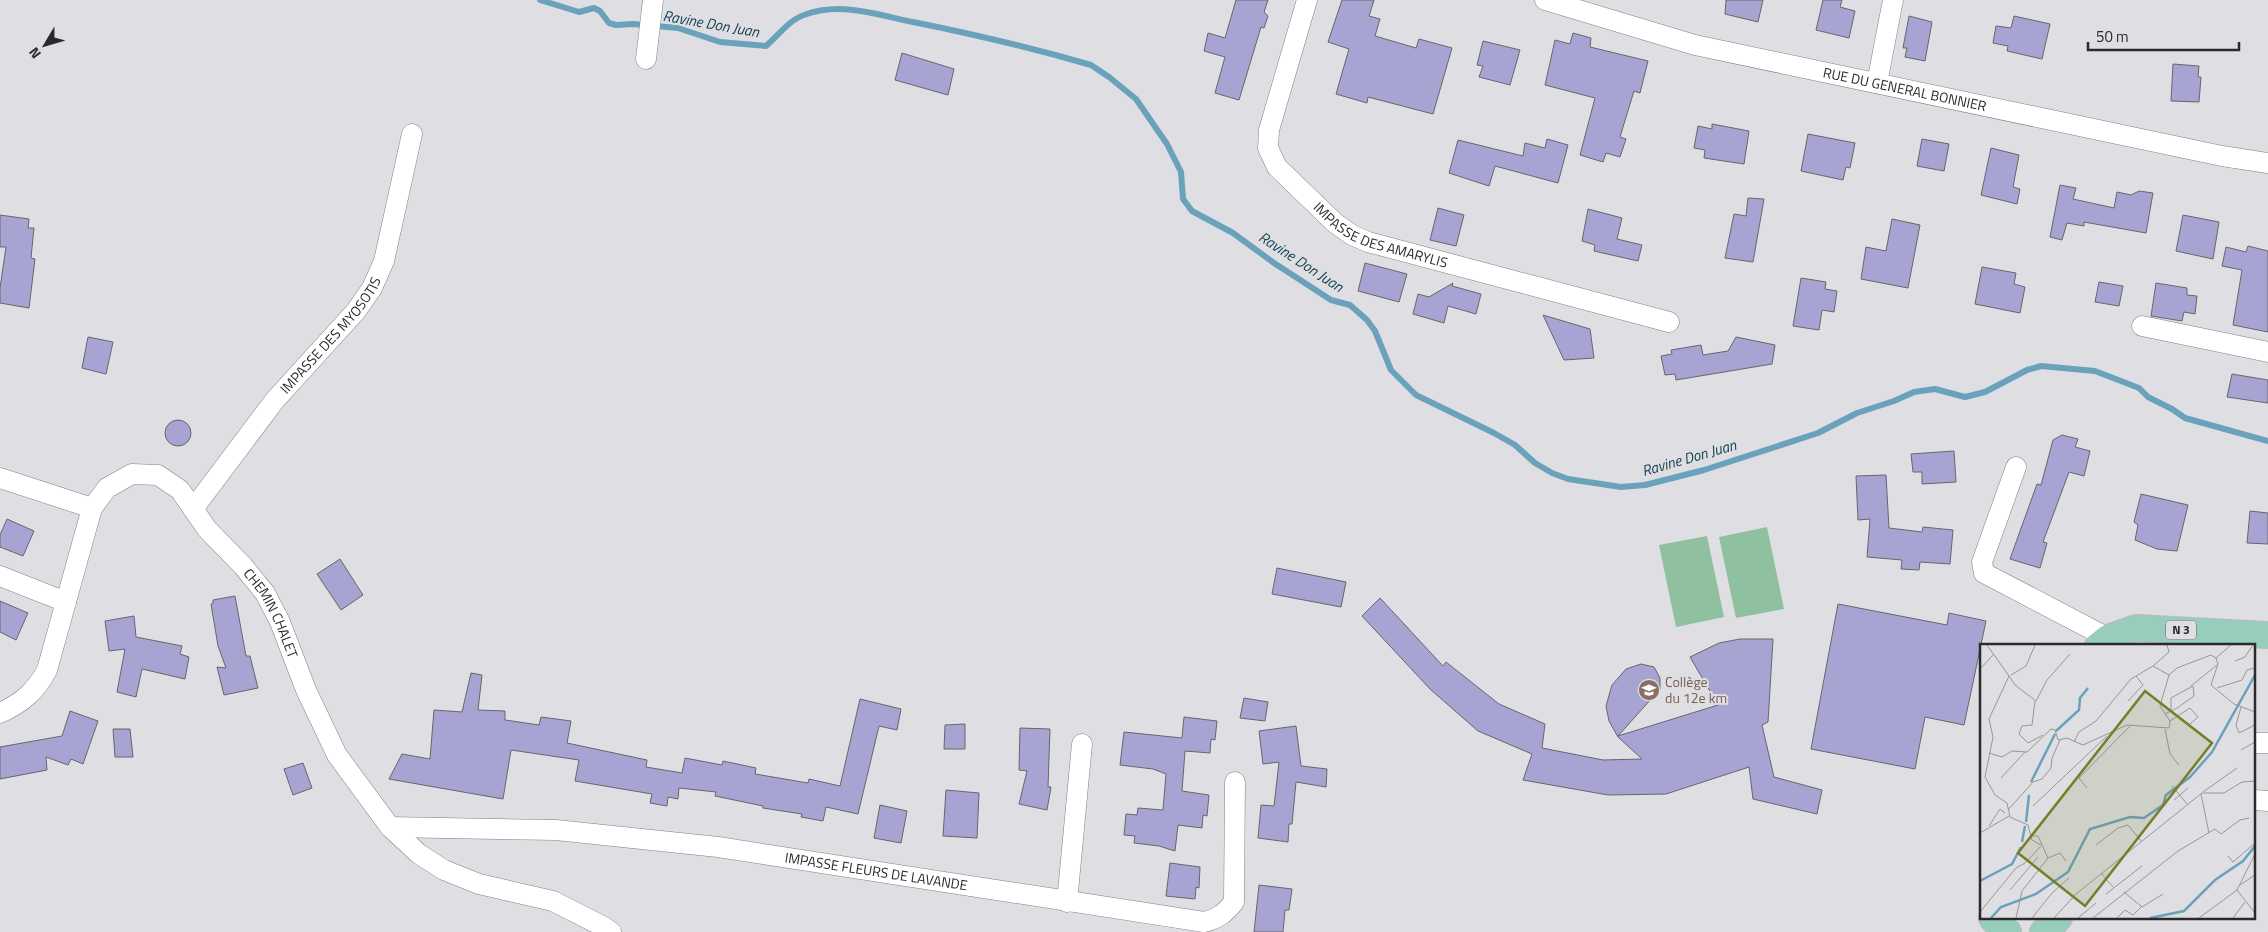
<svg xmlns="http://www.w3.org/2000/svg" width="2268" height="932" font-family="'Titillium Web',sans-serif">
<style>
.green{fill:#8fc09f}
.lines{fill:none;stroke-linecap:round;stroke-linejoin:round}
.stream{stroke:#6aa1bb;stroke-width:6}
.building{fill:#a7a4d4;stroke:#666669}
.minor-casing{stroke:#808084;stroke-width:21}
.major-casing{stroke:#bbb;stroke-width:28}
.minor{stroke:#fff;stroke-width:20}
.major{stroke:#98cdbc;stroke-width:26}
.labels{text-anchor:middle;stroke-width:4;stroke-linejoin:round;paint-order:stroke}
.shield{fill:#dfdfe3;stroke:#606062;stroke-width:1}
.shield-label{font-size:12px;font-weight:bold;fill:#2a2a2b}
.street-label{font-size:14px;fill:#2a2a2b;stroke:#dfdfe3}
.education-label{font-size:14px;fill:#785e54;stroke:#dfdfe3;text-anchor:start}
.water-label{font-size:15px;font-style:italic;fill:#144356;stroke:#dfdfe3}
.inset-river{fill:none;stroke:#6aa1bb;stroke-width:2.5}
.inset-road{fill:none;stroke:#979799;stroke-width:1}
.view{fill:#767e29;fill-opacity:0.15;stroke:#767e29;stroke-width:2.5}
.inset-edge{fill:none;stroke:#2a2a2b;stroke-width:2.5}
</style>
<rect width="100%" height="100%" fill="#dfdfe3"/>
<g class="green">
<path d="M1767 527 1784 609 1736 618 1719 537Z"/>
<path d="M1707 536 1724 617 1676 627 1659 545Z"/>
</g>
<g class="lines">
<path class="stream" d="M540 0 579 12 594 8 600 11 609 23 616 25 633 24 678 28 720 42 766 46C778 36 789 20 804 15 840 1 878 15 913 22 973 34 1032 48 1091 65L1109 77 1136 99 1167 144 1181 172 1183 199 1192 211 1233 233 1274 263 1331 300 1350 305 1367 320 1375 331 1391 370 1416 395 1494 433 1515 445 1535 463 1552 473 1568 479 1621 487 1645 485 1704 470 1818 433 1857 413 1894 401 1914 392 1935 389 1965 397 1985 392 2027 370 2041 366 2095 371 2139 388 2148 397 2172 409 2185 418 2268 441"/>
</g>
<g class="building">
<path d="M1236 0H1268L1264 12 1268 16 1264 28 1261 27 1239 100 1215 93 1225 57 1204 51 1208 33 1225 38Z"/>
<path d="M1342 0H1374L1369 16 1380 19 1375 36 1416 48 1419 39 1452 48 1433 114 1368 97 1367 103 1336 94 1349 49 1328 42Z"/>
<path d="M1726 0H1763L1758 22 1725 14Z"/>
<path d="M1823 0H1842L1840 7 1855 11 1849 38 1816 30Z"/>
<path d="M1909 16 1932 22 1925 61 1905 57 1907 48H1903Z"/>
<path d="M2014 16 2050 24 2042 59 2007 51 2008 46 1993 43 1996 26 2011 28Z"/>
<path d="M1573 33 1591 38 1590 47 1648 61 1640 93 1634 91 1620 137 1626 139 1620 157 1606 153 1603 162 1580 155 1595 98 1545 85 1555 40 1570 44Z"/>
<path d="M1483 41 1520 50 1510 85 1479 77 1483 66 1477 65Z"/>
<path d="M902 53 954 69 948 95 895 80Z"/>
<path d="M2173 64 2199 66 2198 77H2201L2199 102 2171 101Z"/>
<path d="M1712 124 1749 131 1744 164 1704 158 1705 150 1694 148 1698 126 1712 129Z"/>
<path d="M1808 134 1855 143 1850 168 1846 167 1843 180 1801 171Z"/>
<path d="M1547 139 1568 145 1558 183 1495 166 1489 186 1449 173 1458 140 1523 156 1525 143 1545 148Z"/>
<path d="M1922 139 1949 144 1944 171 1917 166Z"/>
<path d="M1991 148 2019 155 2013 187 2020 189 2017 204 1981 195Z"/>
<path d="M2060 185 2076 188 2073 199 2114 208 2117 192 2131 195 2139 191 2153 193 2146 233 2084 222V226L2067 223 2062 240 2050 237Z"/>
<path d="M1748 198 1764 199 1753 262 1725 258 1734 214 1746 216Z"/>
<path d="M1438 208 1464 215 1456 246 1430 240Z"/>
<path d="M1588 209 1622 218 1617 239 1642 245 1638 261 1594 251 1595 245 1582 241Z"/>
<path d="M0 215 29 219 28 228H34L31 258 35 259 29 308 0 303V288L6 247H0Z"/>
<path d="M2183 215 2219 222 2213 259 2176 251Z"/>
<path d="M1892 219 1920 225 1908 288 1861 279 1866 247 1886 251Z"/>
<path d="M2248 246 2268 251V332L2233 325 2242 270 2222 266 2226 247 2246 252Z"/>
<path d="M1365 263 1407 274 1399 302 1358 291Z"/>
<path d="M1982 267 2016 273 2014 284 2025 287 2020 313 1975 304Z"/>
<path d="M1801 278 1826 282 1825 289 1837 291 1834 312 1822 310 1819 330 1793 326Z"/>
<path d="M2099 282 2123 286 2119 306 2095 302Z"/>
<path d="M1453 283 1452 286 1481 294 1476 314 1448 306 1444 323 1413 314 1418 294 1429 297Z"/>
<path d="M2156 283 2187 288V295L2197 296 2195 314 2184 312 2182 321 2151 316Z"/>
<path d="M1543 315 1590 329 1594 358 1564 360Z"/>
<path d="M88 337 113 342 106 374 82 368Z"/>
<path d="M1736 337 1775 345 1772 364 1676 380 1675 374 1665 375 1661 356 1672 354 1671 350 1701 345 1703 355 1728 351Z"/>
<path d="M2232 374 2268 380V403L2227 397Z"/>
<circle cx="178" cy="433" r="13"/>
<path d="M2062 435 2078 439 2075 447 2090 451 2084 476 2069 472 2043 542 2047 543 2040 568 2010 559 2037 484 2041 485 2053 440Z"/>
<path d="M1954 451 1956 482 1922 484V472H1913L1911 454Z"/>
<path d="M1886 475 1889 528 1922 532 1923 527 1953 530 1950 564 1920 562 1919 570 1901 569 1902 560 1867 557 1870 519 1858 520 1856 476Z"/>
<path d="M2141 494 2188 505 2177 551 2157 549 2135 540 2138 525 2134 522Z"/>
<path d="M2250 511 2268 513V544L2247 543Z"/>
<path d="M7 519 34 531 23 556 0 547V535Z"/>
<path d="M340 559 363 595 341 610 317 574Z"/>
<path d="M1277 568 1346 582 1341 607 1272 594Z"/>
<path d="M235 596 246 656H250L258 688 224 695 217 667 226 668 218 646 211 604 213 603V600Z"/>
<path d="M1380 598 1443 666 1446 662 1499 704 1545 724 1542 748 1603 760 1642 759 1618 737 1609 721 1606 706 1612 685 1626 669 1641 664 1654 667 1660 678V689L1618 736 1718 705 1690 657 1719 643 1740 639H1773L1768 722 1762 725 1774 777 1822 790 1817 814 1753 799 1749 767 1666 794 1608 795 1523 780 1532 754 1478 731 1430 689 1362 616Z"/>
<path d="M0 601 28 613 16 640 0 632Z"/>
<path d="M1838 604 1947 625 1949 613 1986 621 1964 725 1925 717 1915 769 1811 749Z"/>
<path d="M134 616 136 637 182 646 180 654 189 657 185 679 142 669 136 697 117 692 125 649 109 651 105 621Z"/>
<path d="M471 673 482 675 478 710 505 711V720L539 725 541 717 571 721 567 743 647 760 646 767 682 773 685 758 722 765 723 761 756 768 755 774 808 783 809 779 840 786 860 699 901 709 897 730 879 726 858 814 826 807 823 821 801 817 802 814 763 808V806L715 796 716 792 679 788 678 799 668 797 667 806 650 803 652 794 575 781 579 760 511 750 503 799 389 779 402 754 430 759 434 710 462 712Z"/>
<path d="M1244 698 1268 702 1265 721 1240 718Z"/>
<path d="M70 711 98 721 83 764 71 759 68 765 46 757 47 770 0 779V747L62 736Z"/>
<path d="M1184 717 1217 721 1215 740 1211 739 1210 753 1185 751 1182 791 1209 795 1207 816 1203 815 1202 828 1178 825 1175 851 1159 846 1134 843 1135 836 1124 835 1126 814 1137 815 1138 808 1163 810 1166 774 1153 769 1120 765 1124 732 1182 738Z"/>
<path d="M965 724V749H944L945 725Z"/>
<path d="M1296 726 1301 766 1327 769 1326 787 1296 782 1292 824H1289L1288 842 1258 838 1261 805 1274 806 1279 762 1263 764 1259 731Z"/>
<path d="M1020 728 1050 729 1048 787H1051L1047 810 1019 804 1027 771 1019 770Z"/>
<path d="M113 729H130L133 757H115Z"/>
<path d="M303 763 312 788 293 795 284 769Z"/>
<path d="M946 790 979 793 977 838 943 836Z"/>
<path d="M880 805 907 811 901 843 874 838Z"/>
<path d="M1170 863 1200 867 1199 888 1196 887 1195 899 1166 896Z"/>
<path d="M1259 885 1292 889 1289 910H1285L1283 932H1254Z"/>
</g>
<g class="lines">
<g class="minor-casing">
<g id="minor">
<path id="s1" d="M1307 0 1269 130 1268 148 1277 167 1335 223 1352 235 1368 242 1669 322"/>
<path id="s2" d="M1545 0 1695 45 2222 156 2268 163"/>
<path d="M646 59 653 0"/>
<path d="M1877 83 1893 0"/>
<path d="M2142 326 2268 352"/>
<path d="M2016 467 1982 562 1984 573 2108 638"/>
<path d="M0 478 92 508"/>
<path id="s3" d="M193 509 275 400 356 311 372 288 384 261 412 134"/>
<path d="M0 576 66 602"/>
<path id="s4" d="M0 713C22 703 36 691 47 670L92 508 107 488 132 474 158 475 180 490 207 529 243 566 265 593 280 622 306 690 337 755 390 827 419 854 444 870 479 884 553 901 604 927 611 932"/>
<path d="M2254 743H2268"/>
<path d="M2254 800 2268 801"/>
<path id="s5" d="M390 827 556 830 718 847 1204 922C1218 919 1225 913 1234 902L1235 782"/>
<path d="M1067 902 1082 744"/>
</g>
</g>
<g class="major-casing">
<g id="major">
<path d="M2098 646 2108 638 2136 628 2268 635"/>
<path d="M1992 918 2000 928 2008 932"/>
<path d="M2043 932 2050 928 2059 918"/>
</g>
</g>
<use href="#minor" class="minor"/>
<use href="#major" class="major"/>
</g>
<defs>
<g id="school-disc" transform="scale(1.125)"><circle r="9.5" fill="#8d6e63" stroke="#dfdfe3"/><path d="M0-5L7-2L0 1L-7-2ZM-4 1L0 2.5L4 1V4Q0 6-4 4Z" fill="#fff"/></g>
</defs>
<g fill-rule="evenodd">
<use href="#school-disc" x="1649" y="690"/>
</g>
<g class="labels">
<rect class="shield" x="2166" y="620.5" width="30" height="19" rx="4"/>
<g class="shield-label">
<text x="2181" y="634">N 3</text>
</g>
<g class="street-label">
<text dy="5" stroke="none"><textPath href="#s2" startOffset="371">RUE DU GENERAL BONNIER</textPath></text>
<text dy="5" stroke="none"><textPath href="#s1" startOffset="302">IMPASSE DES AMARYLIS</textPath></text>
<text dy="5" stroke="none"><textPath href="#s3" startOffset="222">IMPASSE DES MYOSOTIS</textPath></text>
<text dy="5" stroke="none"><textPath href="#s4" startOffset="494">CHEMIN CHALET</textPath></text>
<text dy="5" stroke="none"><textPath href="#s5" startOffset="489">IMPASSE FLEURS DE LAVANDE</textPath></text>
</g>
<g class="education-label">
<text x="1665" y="687">Collège<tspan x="1665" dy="16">du 12e km</tspan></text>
</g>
<g class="water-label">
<text transform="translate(711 24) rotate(10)" y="5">Ravine Don Juan</text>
<text transform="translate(1301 262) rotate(33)" y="5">Ravine Don Juan</text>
<text transform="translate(1689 458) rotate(-16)" y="5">Ravine Don Juan</text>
</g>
</g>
<g transform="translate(1980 644)">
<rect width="275" height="275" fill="#dfdfe3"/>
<path class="inset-river" d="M76 87 99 66 100 54 108 44M51 138 75 90M46 178 49 151M42 198 45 182M0 237 32 220 41 203M11 274 21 263 56 250 88 228 110 185 150 173 164 174 183 161 186 151 210 133 232 108 275 31M170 274 204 267 235 236 263 217 275 202"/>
<path class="inset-road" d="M7 1 29 32 9 75 13 93 5 133 15 151 27 159 30 173 48 181 52 196 61 201M236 14 251 1M255 17 265 13 273 1M173 22 189 8 187 1M0 25 14 10M31 31 46 22 55 1M29 32 35 41 56 57 67 36 90 10M211 42 237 21M237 44 262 36 267 26 275 24M55 57 52 81 42 82 39 90 48 99 63 91M148 57 163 41 156 32M261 63 256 81 259 89 275 81M185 70 197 64 214 52 213 42 191 54V67M190 77 210 64 218 73 210 80M185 85 190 110 199 121M94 98 99 88 116 77 151 35 173 22 189 31M261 106 275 98M9 109 22 113 32 107 47 108 71 85 75 86 78 96 87 94 103 101 147 81 189 84 190 77 180 62 189 31 197 24 231 11 236 14 238 20 231 41 254 60 275 68M21 134 45 108M192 142 208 161M107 144 99 134 151 81M223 148 257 124M221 150 229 189M194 156 208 144M53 162 127 92M28 166 53 138 62 135 71 124 72 114 80 96M9 182 20 165 25 169M0 189 29 172M116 201 138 184 148 181 162 198M248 212 253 218 275 199M68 214 80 209 86 217M121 229 133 243M260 241 275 231M30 246 58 213M257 246 275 269M144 248 162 263 183 250M126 250 162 222M0 268 36 224 45 219 61 202M36 274 42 247 68 214 58 192H52M52 274 72 249 89 234M74 274 96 250 222 149H244L262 138 275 137M98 274 116 259M113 274 198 207 235 185 241 190 260 176 269 174M137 274 145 266 153 271 161 263M219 274 257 246 275 210M253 274 265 258"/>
<path class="view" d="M165 47 232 99 105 262 38 209Z"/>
<rect width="275" height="275" class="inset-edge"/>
</g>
<g transform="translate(45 45) rotate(232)" stroke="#dfdfe3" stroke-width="4" paint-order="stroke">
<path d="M0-4L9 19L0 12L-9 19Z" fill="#2a2a2b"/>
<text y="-8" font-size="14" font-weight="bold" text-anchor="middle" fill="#2a2a2b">N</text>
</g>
<path d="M2088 42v8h151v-8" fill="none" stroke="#2a2a2b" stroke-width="2.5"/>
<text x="2096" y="42" font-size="15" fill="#2a2a2b" stroke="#dfdfe3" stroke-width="4" paint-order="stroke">50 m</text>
</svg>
